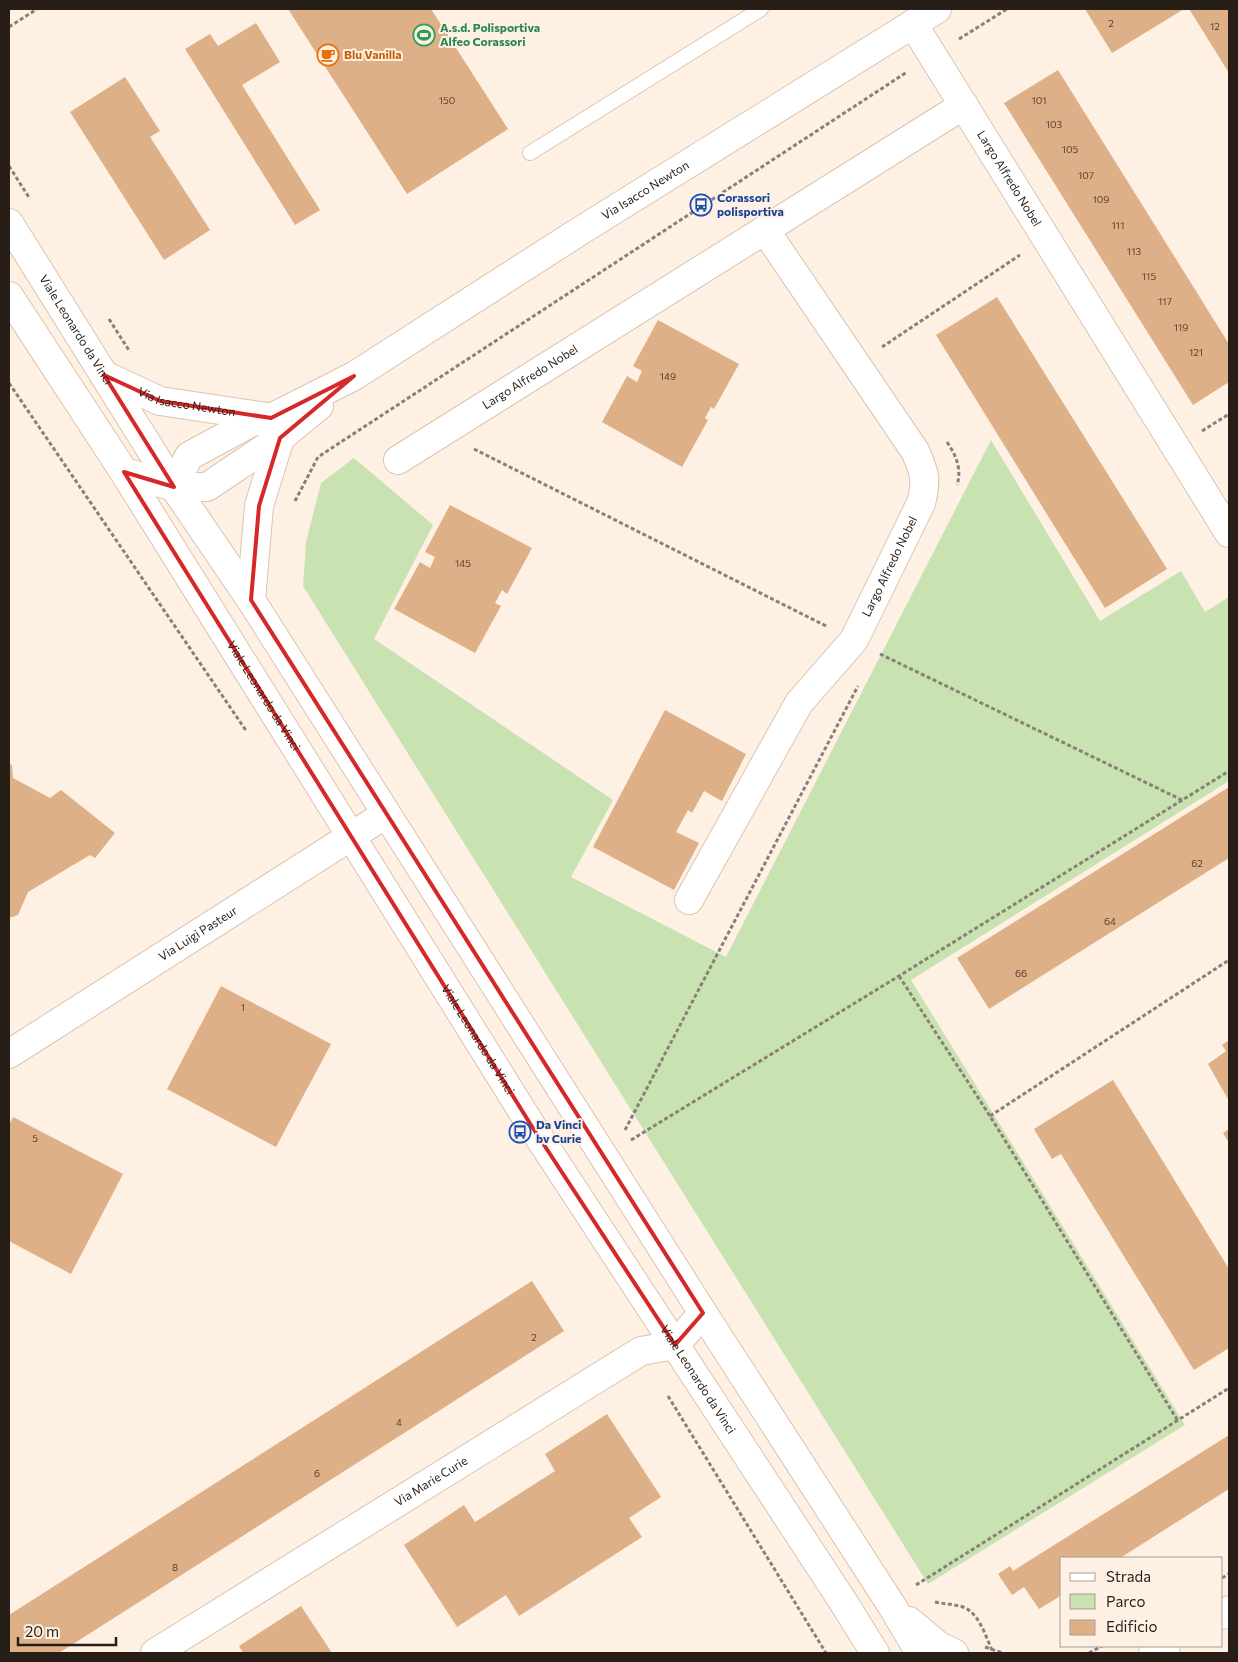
<svg xmlns="http://www.w3.org/2000/svg" width="1238" height="1662" font-family="Commissioner,sans-serif">
<style>
.green{fill:#c8e2b2}
.building{fill:#deb087}
.lines{fill:none;stroke-linecap:round;stroke-linejoin:round}
.service-casing{stroke:#dbc4b0;stroke-width:16}
.minor-casing{stroke:#dbc4b0;stroke-width:30}
.tertiary-casing{stroke:#dbc4b0;stroke-width:30}
.path{stroke:#8b8076;stroke-width:3;stroke-dasharray:4 2.5;stroke-linecap:butt}
.service{stroke:#fff;stroke-width:14}
.minor{stroke:#fff;stroke-width:28}
.tertiary{stroke:#fff;stroke-width:28}
.marked{fill:none;stroke:#d62828;stroke-width:4;stroke-linejoin:round}
.labels{text-anchor:middle;stroke-width:4;stroke-linejoin:round;paint-order:stroke}
.number-label{font-size:10px;fill:#554233}
.leisure-label{font-size:12px;font-weight:bold;fill:#27864d;stroke:#fef0e3;text-anchor:start}
.food-label{font-size:12px;font-weight:bold;fill:#c56008;stroke:#fef0e3;text-anchor:start}
.street-label{font-size:12px;fill:#271e17;stroke:#fef0e3}
.transit-label{font-size:12px;font-weight:bold;fill:#164399;stroke:#fef0e3;text-anchor:start}
</style>
<rect width="100%" height="100%" fill="#fef0e3"/>
<path class="green" d="M991 440 1100 621 1181 571 1205 612 1229 597V781L911 980 1185 1425 928 1584 303 586 306 542 321 483 354 458 433 525 374 639 613 800 571 877 726 957Z"/>
<g class="building">
<path d="M288 9H431L508 129 407 194Z"/>
<path d="M1085 9H1184L1112 53Z"/>
<path d="M1189 9H1229V73L1196 20Z"/>
<path d="M256 23 280 62 242 85 320 210 295 225 185 49 210 34 218 46Z"/>
<path d="M1058 70 1229 344V382L1193 405 1004 103Z"/>
<path d="M125 77 160 131 150 137 210 230 164 260 70 112Z"/>
<path d="M997 297 1167 569 1105 608 936 335Z"/>
<path d="M658 320 739 364 714 409 711 407 705 418 708 420 682 467 602 422 627 376 637 382 642 371 633 366Z"/>
<path d="M450 505 532 548 507 594 502 590 495 603 501 606 475 653 394 609 420 562 430 568 435 557 425 552Z"/>
<path d="M665 710 746 754 722 801 704 791 692 813 688 810 676 832 699 843 674 890 593 847Z"/>
<path d="M9 764 12 765 13 778 50 798 61 790 115 833 95 858 90 855 28 892 18 915 9 918Z"/>
<path d="M1229 787V858L989 1009 957 958Z"/>
<path d="M221 986 331 1044 276 1147 167 1089Z"/>
<path d="M1229 1040V1101L1208 1064 1226 1051 1222 1045Z"/>
<path d="M1113 1080 1229 1269V1348L1194 1370 1061 1154 1052 1159 1034 1129Z"/>
<path d="M13 1117 123 1174 71 1274 9 1241V1125Z"/>
<path d="M1229 1129V1143L1223 1133Z"/>
<path d="M532 1281 564 1331 59 1653H9V1615Z"/>
<path d="M607 1414 661 1497 629 1518 642 1537 519 1616 506 1595 457 1627 404 1545 464 1505 475 1522 555 1471 545 1454Z"/>
<path d="M1229 1435V1489L1120 1558H1062V1595L1039 1609 1024 1587 1012 1595 998 1574 1010 1566 1013 1571Z"/>
<path d="M301 1606 332 1653H243L239 1646Z"/>
</g>
<g class="lines">
<g class="service-casing">
<path id="service" d="M530 153 761 9"/>
</g>
<g class="minor-casing">
<g id="minor">
<path id="s1" d="M913 24 1229 533"/>
<path id="s2" d="M104 375 160 401 267 417"/>
<path id="s3" d="M398 460 964 105"/>
<path d="M124 472 174 487H207L280 438 319 406"/>
<path id="s4" d="M174 487 189 456 252 422 271 418 354 376 580 231 937 9"/>
<path d="M251 600 259 506 280 438"/>
<path id="s5" d="M689 900 799 703 854 640 921 503C927 480 925 473 915 451L765 230"/>
<path id="s6" d="M9 1054 386 814"/>
<path id="s7" d="M155 1653 641 1351 675 1345 703 1313"/>
</g>
</g>
<g class="tertiary-casing">
<g id="tertiary">
<path id="s8" d="M9 223 174 487 251 600 703 1313 892 1606 920 1653"/>
<path id="s9" d="M9 296 124 472 531 1125 842 1600 875 1653"/>
<path d="M1222 1615 1229 1610"/>
<path d="M909 1621 939 1646 954 1653"/>
<path d="M1153 1653 1166 1646"/>
</g>
</g>
<g class="path">
<path d="M9 27 37 9"/>
<path d="M959 39 1007 9"/>
<path d="M9 166 30 199"/>
<path d="M109 319 130 352"/>
<path d="M882 347 1020 255"/>
<path d="M9 383 247 732"/>
<path d="M1202 431 1229 414"/>
<path d="M947 442C956 455 962 469 957 485"/>
<path d="M474 449 826 626"/>
<path d="M295 501 318 457 907 72"/>
<path d="M880 654 1182 800"/>
<path d="M899 976 990 1116 1178 1421"/>
<path d="M990 1116 1229 960"/>
<path d="M625 1130 858 686"/>
<path d="M631 1140 899 976 1229 771"/>
<path d="M668 1396 826 1653"/>
<path d="M1222 1578 1229 1574"/>
<path d="M916 1585 1229 1388"/>
<path d="M935 1602C944 1604 954 1604 963 1607 979 1613 985 1635 992 1650"/>
<path d="M985 1647 1003 1653"/>
<path d="M1089 1653 1102 1646"/>
</g>
<use href="#service" class="service"/>
<use href="#minor" class="minor"/>
<use href="#tertiary" class="tertiary"/>
</g>
<path class="marked" d="M104 375 160 401 271 418 354 376 280 438 259 506 251 600 703 1313 675 1345 531 1125 124 472 174 487Z"/>
<defs>
<g id="stadium-ring" transform="scale(1.125)"><circle r="9.5" fill="#fef0e3" stroke="#2e9e5b" stroke-width="1.5"/><path d="M0-5a6.5 5 0 1 0 0 10a6.5 5 0 1 0 0-10ZM-3.5-1.8h7v3.6h-7Z" fill="#2e9e5b"/></g>
<g id="cafe-ring" transform="scale(1.125)"><circle r="9.5" fill="#fef0e3" stroke="#e8710a" stroke-width="1.5"/><path d="M-5.5-4.5H6V0H3Q3 3.5 0 3.5H-2.5Q-5.5 3.5-5.5 0ZM3-3.2v2h1.7v-2ZM-6 4.5H4V6H-6Z" fill="#e8710a"/></g>
<g id="bus-ring" transform="scale(1.125)"><circle r="9.5" fill="#fef0e3" stroke="#1a4fb4" stroke-width="1.5"/><path d="M-5-6H5V4H4V6H2V4H-2V6H-4V4H-5ZM-3.5-4V0h7V-4ZM-3.5 1.2v1.5H-2V1.2ZM2 1.2v1.5H3.5V1.2Z" fill="#1a4fb4"/></g>
</defs>
<g fill-rule="evenodd">
<use href="#stadium-ring" x="424" y="35"/>
<use href="#cafe-ring" x="328" y="55"/>
<use href="#bus-ring" x="701" y="205"/>
<use href="#bus-ring" x="520" y="1132"/>
</g>
<g class="labels">
<g class="number-label">
<text x="1111" y="27">2</text>
<text x="1215" y="30">12</text>
<text x="447" y="104">150</text>
<text x="1039" y="104">101</text>
<text x="1054" y="128">103</text>
<text x="1070" y="153">105</text>
<text x="1086" y="179">107</text>
<text x="1101" y="203">109</text>
<text x="1118" y="229">111</text>
<text x="1134" y="255">113</text>
<text x="1149" y="280">115</text>
<text x="1165" y="305">117</text>
<text x="1181" y="331">119</text>
<text x="1196" y="356">121</text>
<text x="668" y="380">149</text>
<text x="463" y="567">145</text>
<text x="1197" y="867">62</text>
<text x="1110" y="925">64</text>
<text x="1021" y="977">66</text>
<text x="243" y="1011">1</text>
<text x="35" y="1142">5</text>
<text x="534" y="1341">2</text>
<text x="399" y="1426">4</text>
<text x="317" y="1477">6</text>
<text x="175" y="1571">8</text>
</g>
<g class="leisure-label">
<text x="440" y="32">A.s.d. Polisportiva<tspan x="440" dy="14">Alfeo Corassori</tspan></text>
</g>
<g class="food-label">
<text x="344" y="59">Blu Vanilla</text>
</g>
<g class="street-label">
<text dy="4" stroke="none"><textPath href="#s1" startOffset="182">Largo Alfredo Nobel</textPath></text>
<text dy="4" stroke="none"><textPath href="#s4" startOffset="564">Via Isacco Newton</textPath></text>
<text dy="4" stroke="none"><textPath href="#s8" startOffset="126">Viale Leonardo da Vinci</textPath></text>
<text dy="4" stroke="none"><textPath href="#s3" startOffset="156">Largo Alfredo Nobel</textPath></text>
<text dy="4" stroke="none"><textPath href="#s2" startOffset="88">Via Isacco Newton</textPath></text>
<text dy="4" stroke="none"><textPath href="#s5" startOffset="391">Largo Alfredo Nobel</textPath></text>
<text dy="4" stroke="none"><textPath href="#s9" startOffset="474">Viale Leonardo da Vinci</textPath></text>
<text dy="4" stroke="none"><textPath href="#s6" startOffset="224">Via Luigi Pasteur</textPath></text>
<text dy="4" stroke="none"><textPath href="#s9" startOffset="879">Viale Leonardo da Vinci</textPath></text>
<text dy="4" stroke="none"><textPath href="#s9" startOffset="1284">Viale Leonardo da Vinci</textPath></text>
<text dy="4" stroke="none"><textPath href="#s7" startOffset="325">Via Marie Curie</textPath></text>
</g>
<g class="transit-label">
<text x="717" y="202">Corassori<tspan x="717" dy="14">polisportiva</tspan></text>
<text x="536" y="1129">Da Vinci<tspan x="536" dy="14">bv Curie</tspan></text>
</g>
</g>
<rect width="1238" height="1662" fill="none" stroke="#271e17" stroke-width="20"/>
<rect x="1060" y="1557" width="162" height="90" fill="#fef0e3" stroke="#a89c91"/>
<rect x="1070" y="1573" width="25" height="8" fill="#ffffff" stroke="#a89c91"/>
<text x="1106" y="1582" font-size="15" fill="#271e17">Strada</text>
<rect x="1070" y="1594" width="25" height="15" fill="#c8e2b2" stroke="#a89c91"/>
<text x="1106" y="1607" font-size="15" fill="#271e17">Parco</text>
<rect x="1070" y="1620" width="25" height="15" fill="#deb087" stroke="#a89c91"/>
<text x="1106" y="1632" font-size="15" fill="#271e17">Edificio</text>
<path d="M18 1637v8h98v-8" fill="none" stroke="#271e17" stroke-width="2.5"/>
<text x="25" y="1637" font-size="15" fill="#271e17" stroke="#fef0e3" stroke-width="4" paint-order="stroke">20 m</text>
</svg>
